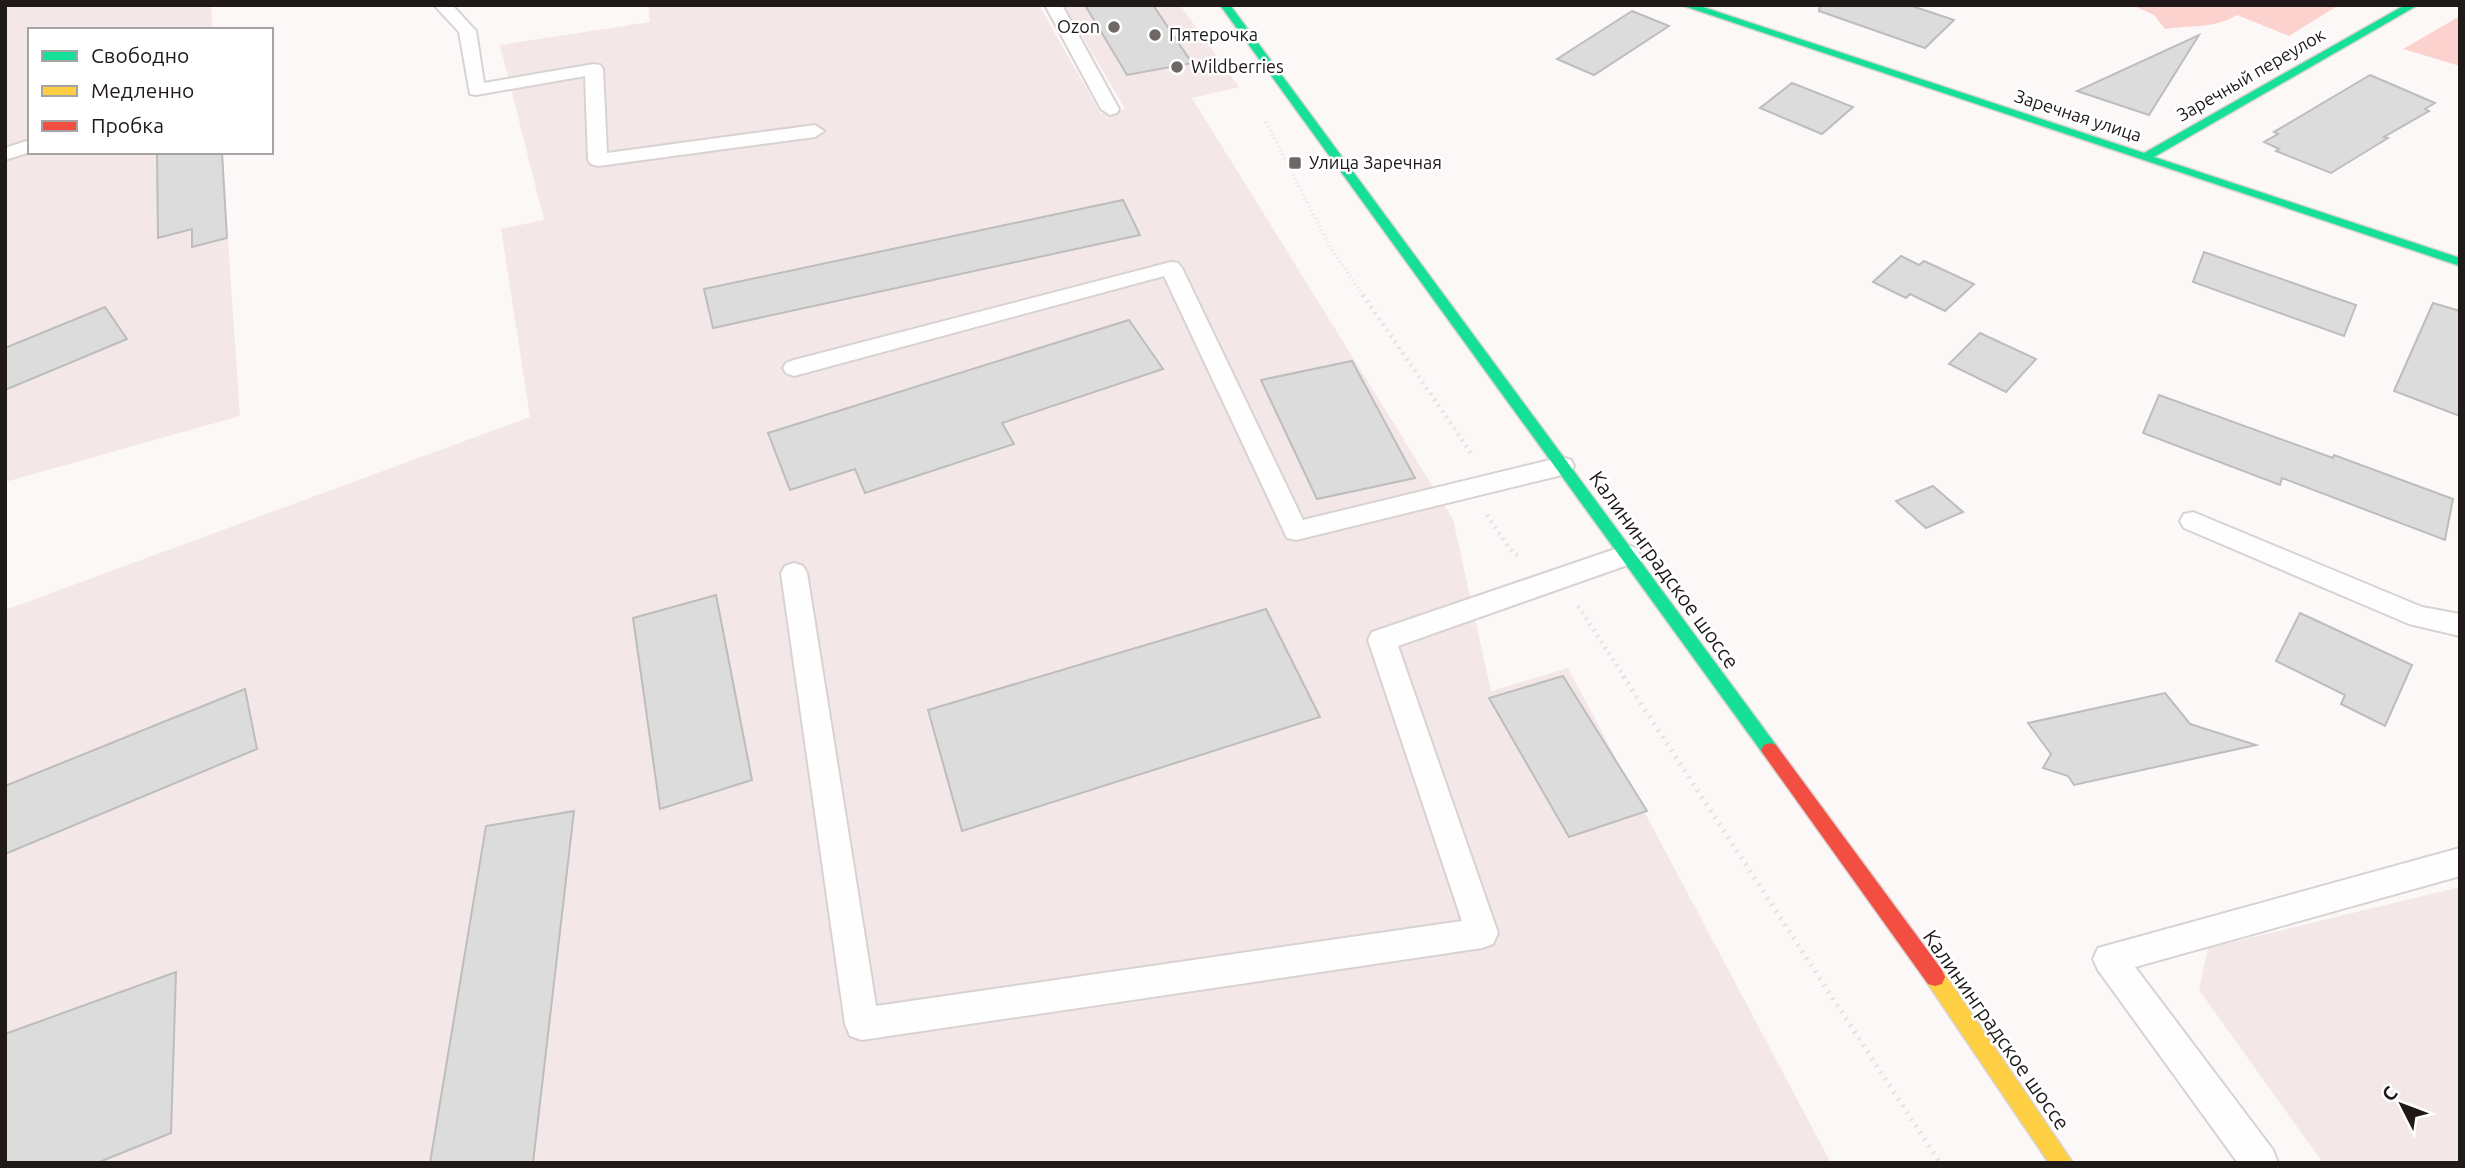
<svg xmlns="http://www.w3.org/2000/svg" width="2465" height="1168" font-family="Ubuntu,sans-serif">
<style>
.built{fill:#f3e8e7}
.green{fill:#fcd2cf}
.building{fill:#dbdcdb;stroke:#bcbdbc;stroke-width:2}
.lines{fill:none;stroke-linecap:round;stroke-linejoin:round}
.lane-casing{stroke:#d8d3d2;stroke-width:4}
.fast-casing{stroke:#d8d3d2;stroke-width:3}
.slow-casing{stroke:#d8d3d2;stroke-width:3}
.jam-casing{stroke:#d8d3d2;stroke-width:3}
.path-far2{stroke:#e4e3e2;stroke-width:3.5;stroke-dasharray:1 3.5;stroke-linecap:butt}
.path-far1{stroke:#e4e3e2;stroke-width:4.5;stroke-dasharray:2 5;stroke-linecap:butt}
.path{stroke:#e4e3e2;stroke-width:5;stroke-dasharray:2 6;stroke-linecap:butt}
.lane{fill:#fffefe;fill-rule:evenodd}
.fast{fill:#16e098;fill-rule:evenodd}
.slow{fill:#ffcf43;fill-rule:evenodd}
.jam{fill:#f24e42;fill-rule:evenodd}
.poi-dot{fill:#6d6766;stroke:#fff;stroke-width:2.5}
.labels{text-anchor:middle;stroke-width:5;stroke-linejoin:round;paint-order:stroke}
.far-poi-label{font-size:18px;fill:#1f1918;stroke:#fff;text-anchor:start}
.far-street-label{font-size:18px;fill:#1f1918;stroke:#fff}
.street-label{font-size:21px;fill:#1f1918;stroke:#fff}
</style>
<rect width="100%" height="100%" fill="#fdf8f8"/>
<g class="built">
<path d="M5 5H211L213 30H30V152H222L240 416 5 482Z"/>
<path d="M648 5H1039L1101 114 1125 109 1064 5H1180L1239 87 1192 98 1453 519 1491 691 1568 668 1831 1163H5V610L530 417 501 229 544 220 500 45 650 22Z"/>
<path d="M2460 887V1163H2323L2199 990 2208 948Z"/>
</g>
<g class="green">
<path d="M2132 5H2339L2289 36 2237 15C2213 29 2192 25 2165 29L2154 15Z"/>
<path d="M2460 16V66L2403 49Z"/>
</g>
<g class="building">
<path d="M1085 5H1153L1192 63 1127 75Z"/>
<path d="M1820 5H1909L1954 20 1925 48 1819 11Z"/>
<path d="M1632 11 1669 26 1594 75 1557 59Z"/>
<path d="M2199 35 2149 115 2077 91Z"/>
<path d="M2370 75 2435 103 2425 109 2429 111 2384 137 2388 138 2331 173 2276 151 2279 149 2264 142 2278 134 2274 132Z"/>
<path d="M1792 83 1853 107 1822 134 1760 108Z"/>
<path d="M157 152H222L227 238 192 247V229L158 238Z"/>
<path d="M1123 200 1140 235 713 328 704 289Z"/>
<path d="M2204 252 2356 305 2344 336 2193 282Z"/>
<path d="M1901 256 1919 265 1924 261 1974 284 1945 311 1910 294 1906 298 1873 282Z"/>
<path d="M2433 303 2460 311V416L2394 391Z"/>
<path d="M105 307 127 339 5 390V348Z"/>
<path d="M1129 320 1163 369 1002 423 1014 444 865 493 855 469 790 490 768 433Z"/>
<path d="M1980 333 2036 359 2006 392 1949 364Z"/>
<path d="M1352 361 1415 478 1317 499 1261 380Z"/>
<path d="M2159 395 2333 458 2334 455 2453 499 2445 540 2282 478 2280 485 2143 433Z"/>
<path d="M1933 486 1963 512 1926 528 1896 501Z"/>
<path d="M716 595 752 780 660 809 633 618Z"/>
<path d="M1266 609 1320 717 962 831 928 710Z"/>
<path d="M2300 613 2412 665 2385 726 2341 704 2345 695 2276 661Z"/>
<path d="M1563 676 1647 811 1569 837 1489 698Z"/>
<path d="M245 689 257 749 5 854V786Z"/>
<path d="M2165 693 2190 724 2256 745 2074 785 2068 776 2043 768 2051 754 2028 723Z"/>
<path d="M574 811 533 1163H430L486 826Z"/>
<path d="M176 972 171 1133 97 1163H5V1034Z"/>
</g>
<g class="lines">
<g class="lane-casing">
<g id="lane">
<path d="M434 5H452L476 31 484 83 594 64 600 65 603 69 607 153 815 125 824 131 815 137 598 166 591 164 588 160 585 76 476 95 470 94 459 32Z"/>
<path d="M1045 5H1062L1119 109 1117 113 1110 115 1101 109Z"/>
<path d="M30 140V152L5 160V148Z"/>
<path d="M1171 262 1178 263 1182 268 1303 520 1562 457 1571 460 1574 466 1571 472 1562 475 1296 540 1287 538 1164 276 794 376 786 373 783 368 786 363 794 360Z"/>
<path d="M2193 512 2422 607 2460 614V636L2409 624 2184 528 2180 521 2184 514Z"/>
<path d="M1627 545 1636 548 1640 555 1636 562 1398 646 1498 933 1493 944 1482 948 862 1040 850 1036 845 1024 781 573 785 566 794 563 803 566 807 573 876 1006 1462 921 1368 640 1372 632Z"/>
<path d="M2460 848V876L2135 967 2273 1150 2278 1163H2238L2098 970 2093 959 2098 948Z"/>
</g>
</g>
<g class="fast-casing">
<g id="fast">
<path d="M1220 5H1230L1776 745 1779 750 1776 755 1770 757 1764 755Z"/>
<path d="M1681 5H1697L2144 153 2405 5H2418L2154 157 2460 258V266Z"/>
</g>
</g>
<g class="slow-casing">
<path id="slow" d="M1935 968 1942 970 2073 1163H2049L1928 984 1925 977 1928 970Z"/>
</g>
<g class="jam-casing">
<path id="jam" d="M1770 743 1776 745 1942 970 1945 977 1942 984 1935 986 1928 984 1764 755 1761 750 1764 745Z"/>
</g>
<path class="path-far2" d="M1266 122 1332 250 1364 297"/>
<g class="path-far1">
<path d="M1363 295 1473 456"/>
<path d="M1487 515 1509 548 1520 558"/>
<path d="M1578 606 1625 678"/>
</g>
<path class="path" d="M1623 676 1940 1163"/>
<use href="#lane" class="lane"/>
<use href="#fast" class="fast"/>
<use href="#slow" class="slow"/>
<use href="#jam" class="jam"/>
</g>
<g class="poi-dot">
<circle cx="1114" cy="27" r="7"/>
<circle cx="1155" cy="35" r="7"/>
<circle cx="1177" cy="67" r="7"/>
<rect x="1288" y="156" width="14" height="14" rx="3.5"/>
</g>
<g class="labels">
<g class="far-poi-label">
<text x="1100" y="33" text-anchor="end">Ozon</text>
<text x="1169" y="41">Пятерочка</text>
<text x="1191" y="73">Wildberries</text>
<text x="1309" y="169">Улица Заречная</text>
</g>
<g class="far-street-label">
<text transform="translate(2251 75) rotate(-30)" y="6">Заречный переулок</text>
<text transform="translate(2078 116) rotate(18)" y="6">Заречная улица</text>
</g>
<g class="street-label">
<text transform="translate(1664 570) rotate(54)" y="7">Калининградское шоссе</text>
<text transform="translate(1996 1030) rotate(55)" y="7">Калининградское шоссе</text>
</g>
</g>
<rect width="2465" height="1168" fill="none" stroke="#1f1918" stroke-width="14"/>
<rect x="28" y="28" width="245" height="126" fill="#ffffff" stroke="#a5a3a3" stroke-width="2"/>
<rect x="42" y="51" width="35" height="10" fill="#16e098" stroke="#a5a3a3" stroke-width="2"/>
<text x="91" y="63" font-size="21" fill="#1f1918">Свободно</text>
<rect x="42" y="86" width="35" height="10" fill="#ffcf43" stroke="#a5a3a3" stroke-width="2"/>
<text x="91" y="98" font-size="21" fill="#1f1918">Медленно</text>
<rect x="42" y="121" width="35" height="10" fill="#f24e42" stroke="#a5a3a3" stroke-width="2"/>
<text x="91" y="133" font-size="21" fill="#1f1918">Пробка</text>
<g transform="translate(2402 1105) rotate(312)" stroke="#ffffff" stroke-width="5" paint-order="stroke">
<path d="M0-5L12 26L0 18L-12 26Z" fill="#1f1918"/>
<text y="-10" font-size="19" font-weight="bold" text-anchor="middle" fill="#1f1918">С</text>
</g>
</svg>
